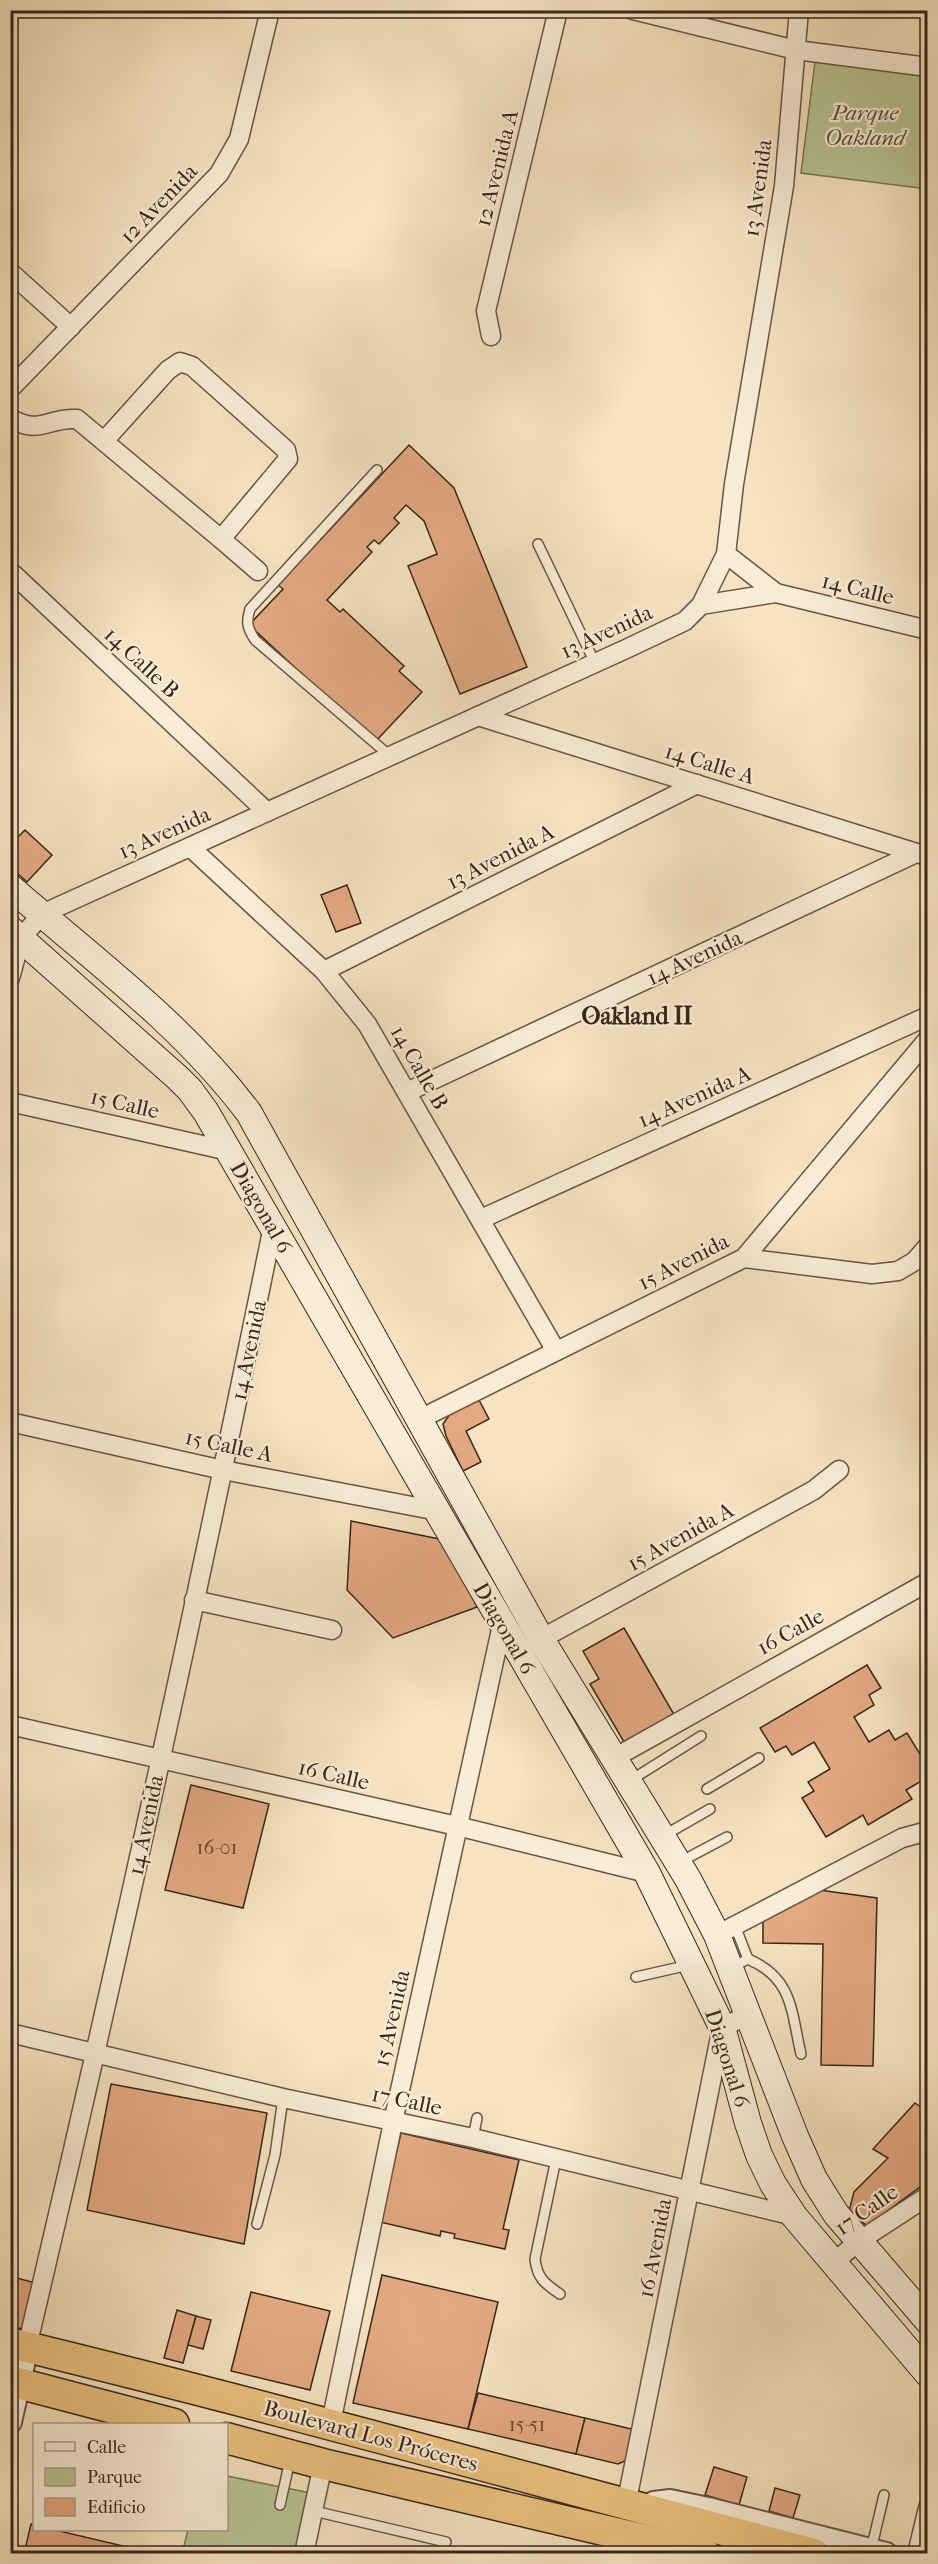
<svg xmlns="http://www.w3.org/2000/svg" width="938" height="2564" font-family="'IM FELL French Canon',serif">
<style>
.green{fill:#b9c495;stroke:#797558;stroke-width:1.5}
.building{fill:#e3a983;stroke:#39261a;stroke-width:1.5}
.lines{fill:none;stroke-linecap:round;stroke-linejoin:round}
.service-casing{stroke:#685544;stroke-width:12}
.minor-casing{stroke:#685544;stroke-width:21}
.tertiary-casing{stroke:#685544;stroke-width:26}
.secondary-casing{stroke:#39261a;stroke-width:28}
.trunk-casing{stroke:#39261a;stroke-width:33}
.service{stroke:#f9edd7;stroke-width:9}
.minor{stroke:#f9edd7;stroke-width:18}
.tertiary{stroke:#f9edd7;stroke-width:22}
.secondary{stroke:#f9edd7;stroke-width:26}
.trunk{stroke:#ebc280;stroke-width:30}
.labels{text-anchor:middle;stroke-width:4.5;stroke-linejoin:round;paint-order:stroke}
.number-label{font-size:20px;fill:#644734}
.park-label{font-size:22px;font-style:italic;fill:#594e39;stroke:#f9edd7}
.street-label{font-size:22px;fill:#39261a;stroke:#f9edd7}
.neighbourhood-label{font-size:24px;font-weight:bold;fill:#39261a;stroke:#f9edd7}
</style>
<rect width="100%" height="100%" fill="#f6e3c1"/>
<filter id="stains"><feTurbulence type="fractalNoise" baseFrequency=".00333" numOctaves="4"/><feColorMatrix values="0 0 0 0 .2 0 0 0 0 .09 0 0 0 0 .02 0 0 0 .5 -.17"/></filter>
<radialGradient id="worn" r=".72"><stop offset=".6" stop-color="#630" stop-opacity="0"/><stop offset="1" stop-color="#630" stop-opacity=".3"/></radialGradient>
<g class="green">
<path d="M815 62 927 76V189L801 173Z"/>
<path d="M227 2476 316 2494 303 2553 182 2554 188 2530H226Z"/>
</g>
<g class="building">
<path d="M409 445 454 488 527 667 460 694 408 566 437 554 424 521 406 505 394 518 399 523 379 544 374 540 367 547 372 552 327 600 340 612 343 609 404 666 399 671 422 692 375 742 249 625 283 589 278 585Z"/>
<path d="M25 830 52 855 27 882 10 867V845Z"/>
<path d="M347 885 361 923 336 932 321 895Z"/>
<path d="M479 1400 489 1419 466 1431 481 1462 463 1471 446 1436 443 1424 450 1414Z"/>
<path d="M351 1521 444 1540 477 1607 393 1638 347 1590Z"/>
<path d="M624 1628 676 1718 627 1747 590 1684 599 1679 583 1651Z"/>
<path d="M867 1665 881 1688 869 1695 874 1705 854 1717 869 1742 889 1730 895 1740 907 1733 928 1767V1777L906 1790 912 1799 868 1825 863 1815 826 1837 802 1798 814 1791 808 1782 830 1769 814 1742 792 1755 786 1746 775 1752 760 1728Z"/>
<path d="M191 1785 269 1804 243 1908 165 1890Z"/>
<path d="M812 1889 877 1898 873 2066 821 2065 823 1944 763 1943V1919Z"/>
<path d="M111 2084 267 2113 244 2244 87 2210Z"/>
<path d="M915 2103 928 2112V2181L867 2226 849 2211 854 2192 888 2158 873 2149Z"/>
<path d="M401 2133 519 2160 503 2229 509 2230 505 2249 454 2238 455 2234 441 2231 440 2236 380 2222Z"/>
<path d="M382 2275 498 2302 468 2429 353 2403Z"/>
<path d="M10 2276 35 2283 23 2329 10 2326Z"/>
<path d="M251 2292 330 2311 310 2390 231 2371Z"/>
<path d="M177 2310 196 2316 183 2363 164 2358Z"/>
<path d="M196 2316 211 2320 203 2349 188 2345Z"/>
<path d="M478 2393 585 2418 576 2454 468 2429Z"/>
<path d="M585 2418 640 2431 634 2457 618 2464 576 2454Z"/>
<path d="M714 2467 747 2477 739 2505 705 2495Z"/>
<path d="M775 2488 800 2495 793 2518 769 2511Z"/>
<path d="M31 2524 34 2525V2530H55L157 2554H24Z"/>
</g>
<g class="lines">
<g class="service-casing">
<g id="service">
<path d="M377 470 250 609C246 622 247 628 255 640L390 756"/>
<path d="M538 544 595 663"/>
<path d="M631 1780 701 1736"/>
<path d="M707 1789 759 1758"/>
<path d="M663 1836 710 1809"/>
<path d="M678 1863 727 1837"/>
<path d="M735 1926 748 1959"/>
<path d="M732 1967 748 1959C793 1978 791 2011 801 2054"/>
<path d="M636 1977 689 1965"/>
<path d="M473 2138 477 2118"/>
<path d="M556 2159 535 2259C537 2278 545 2284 560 2294"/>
<path d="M257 2224 275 2155 283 2098"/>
<path d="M280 2505 290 2460"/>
<path d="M314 2511 446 2542"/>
<path d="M871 2550 884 2495"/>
</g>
</g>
<g class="minor-casing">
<g id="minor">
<path d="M633 10 796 50 928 67"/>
<path d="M10 272 71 327"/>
<path d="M491 336 486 311 558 10"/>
<path d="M10 389 219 174 239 139 270 10"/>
<path d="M10 418C40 436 47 417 77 419L221 539 288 459 286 450 192 366 180 362 168 370 104 441"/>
<path d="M221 539 258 571"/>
<path d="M726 554 776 593"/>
<path d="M10 571 267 812"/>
<path d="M701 605 776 593 928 630"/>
<path d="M478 716 920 854"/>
<path d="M190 847 324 971 367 1024 556 1351"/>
<path d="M324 971 697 784"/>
<path d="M10 978 21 938 42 914 626 649 685 621 701 605 726 554 734 484 784 186 799 10"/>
<path d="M407 1092 916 853"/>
<path d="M10 1102 229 1151"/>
<path d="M481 1219 928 1016"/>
<path d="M744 1258 872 1274 898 1271 915 1261 928 1246"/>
<path d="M420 1419 744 1258 928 1039"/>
<path d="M10 1422 223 1470 438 1511"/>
<path d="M194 1600 332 1630"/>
<path d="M541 1639 814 1490 839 1470"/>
<path d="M10 1725 457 1826 647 1873"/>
<path d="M614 1758 928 1582"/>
<path d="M717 1935 902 1838 928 1831"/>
<path d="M10 2033 283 2098 473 2138 794 2216"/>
<path d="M833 2263 859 2241 928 2196"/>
<path d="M27 2347C115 1974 197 1601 273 1226"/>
<path d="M331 2423 393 2122 502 1625"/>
<path d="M626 2505 722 2027 747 2016"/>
<path d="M304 2554 323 2464"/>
<path d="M917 2554 928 2508"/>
</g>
</g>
<g class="tertiary-casing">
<g id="tertiary">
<path d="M10 2422 27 2347"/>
<path d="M654 2503 670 2501 708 2509 886 2554"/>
</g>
</g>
<g class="secondary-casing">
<g id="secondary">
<path d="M10 887C93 959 183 1025 249 1113L541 1639 688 1879 717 1935 795 2136 814 2179 836 2214 928 2321"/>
<path d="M10 929 178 1078 190 1090 206 1112 647 1873 722 2027 748 2123 759 2155 773 2184 794 2216 928 2374"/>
</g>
</g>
<g class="trunk-casing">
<g id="trunk">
<path d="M10 2343C280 2408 546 2484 814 2554"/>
<path d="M10 2381 174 2424"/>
<path d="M226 2438 323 2464 705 2554"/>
</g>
</g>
<use href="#service" class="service"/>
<use href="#minor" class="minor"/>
<use href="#tertiary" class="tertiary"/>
<use href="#secondary" class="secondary"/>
<use href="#trunk" class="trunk"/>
</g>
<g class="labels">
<g class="number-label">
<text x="217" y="1854">16-01</text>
<text x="527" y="2431">15-51</text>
</g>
<g class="park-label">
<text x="865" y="120">Parque<tspan x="865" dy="25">Oakland</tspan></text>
</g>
<g class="street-label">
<text transform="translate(496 168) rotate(-76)" y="8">12 Avenida A</text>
<text transform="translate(757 188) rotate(-82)" y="8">13 Avenida</text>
<text transform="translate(158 203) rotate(-46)" y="8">12 Avenida</text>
<text transform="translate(858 588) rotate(14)" y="8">14 Calle</text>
<text transform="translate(606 631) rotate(-25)" y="8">13 Avenida</text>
<text transform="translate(142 662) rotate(43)" y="8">14 Calle B</text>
<text transform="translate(710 763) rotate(17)" y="8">14 Calle A</text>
<text transform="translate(164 832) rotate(-24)" y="8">13 Avenida</text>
<text transform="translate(500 856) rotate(-27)" y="8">13 Avenida A</text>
<text transform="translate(694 957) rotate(-25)" y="8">14 Avenida</text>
<text transform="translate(420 1067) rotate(60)" y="8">14 Calle B</text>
<text transform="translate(694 1096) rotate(-24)" y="8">14 Avenida A</text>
<text transform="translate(125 1103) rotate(13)" y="8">15 Calle</text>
<text transform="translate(262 1207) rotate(60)" y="8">Diagonal 6</text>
<text transform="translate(683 1261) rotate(-27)" y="8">15 Avenida</text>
<text transform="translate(248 1350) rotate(-78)" y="8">14 Avenida</text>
<text transform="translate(229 1445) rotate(12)" y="8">15 Calle A</text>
<text transform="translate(680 1536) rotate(-29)" y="8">15 Avenida A</text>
<text transform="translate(505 1628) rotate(60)" y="8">Diagonal 6</text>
<text transform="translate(790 1631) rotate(-29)" y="8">16 Calle</text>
<text transform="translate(334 1774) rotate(13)" y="8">16 Calle</text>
<text transform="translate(145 1825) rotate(-78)" y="8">14 Avenida</text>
<text transform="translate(391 2018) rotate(-77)" y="8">15 Avenida</text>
<text transform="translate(728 2058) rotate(72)" y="8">Diagonal 6</text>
<text transform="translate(407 2100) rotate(12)" y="8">17 Calle</text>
<text transform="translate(866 2209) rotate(-35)" y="8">17 Calle</text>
<text transform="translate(654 2248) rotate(-79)" y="8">16 Avenida</text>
<text transform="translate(371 2435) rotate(15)" y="8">Boulevard Los Próceres</text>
</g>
<g class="neighbourhood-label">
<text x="637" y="1024">Oakland II</text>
</g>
</g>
<rect width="938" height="2564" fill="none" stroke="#f6e3c1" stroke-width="36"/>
<rect x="12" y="12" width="914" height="2540" fill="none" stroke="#39261a" stroke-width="3"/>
<rect x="18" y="18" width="902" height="2528" fill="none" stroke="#39261a" stroke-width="1.5"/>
<rect x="33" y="2423" width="195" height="108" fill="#f9edd7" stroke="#ac9d8b" stroke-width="1.5"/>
<rect x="45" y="2442" width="30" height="9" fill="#f9edd7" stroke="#ac9d8b" stroke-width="1.5"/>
<text x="87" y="2453" font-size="18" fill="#39261a">Calle</text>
<rect x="45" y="2468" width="30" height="18" fill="#b9c495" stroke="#ac9d8b" stroke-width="1.5"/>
<text x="87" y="2483" font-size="18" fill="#39261a">Parque</text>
<rect x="45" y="2498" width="30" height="18" fill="#e3a983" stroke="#ac9d8b" stroke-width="1.5"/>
<text x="87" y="2513" font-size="18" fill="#39261a">Edificio</text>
<rect width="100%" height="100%" filter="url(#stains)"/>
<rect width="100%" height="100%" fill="url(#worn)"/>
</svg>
